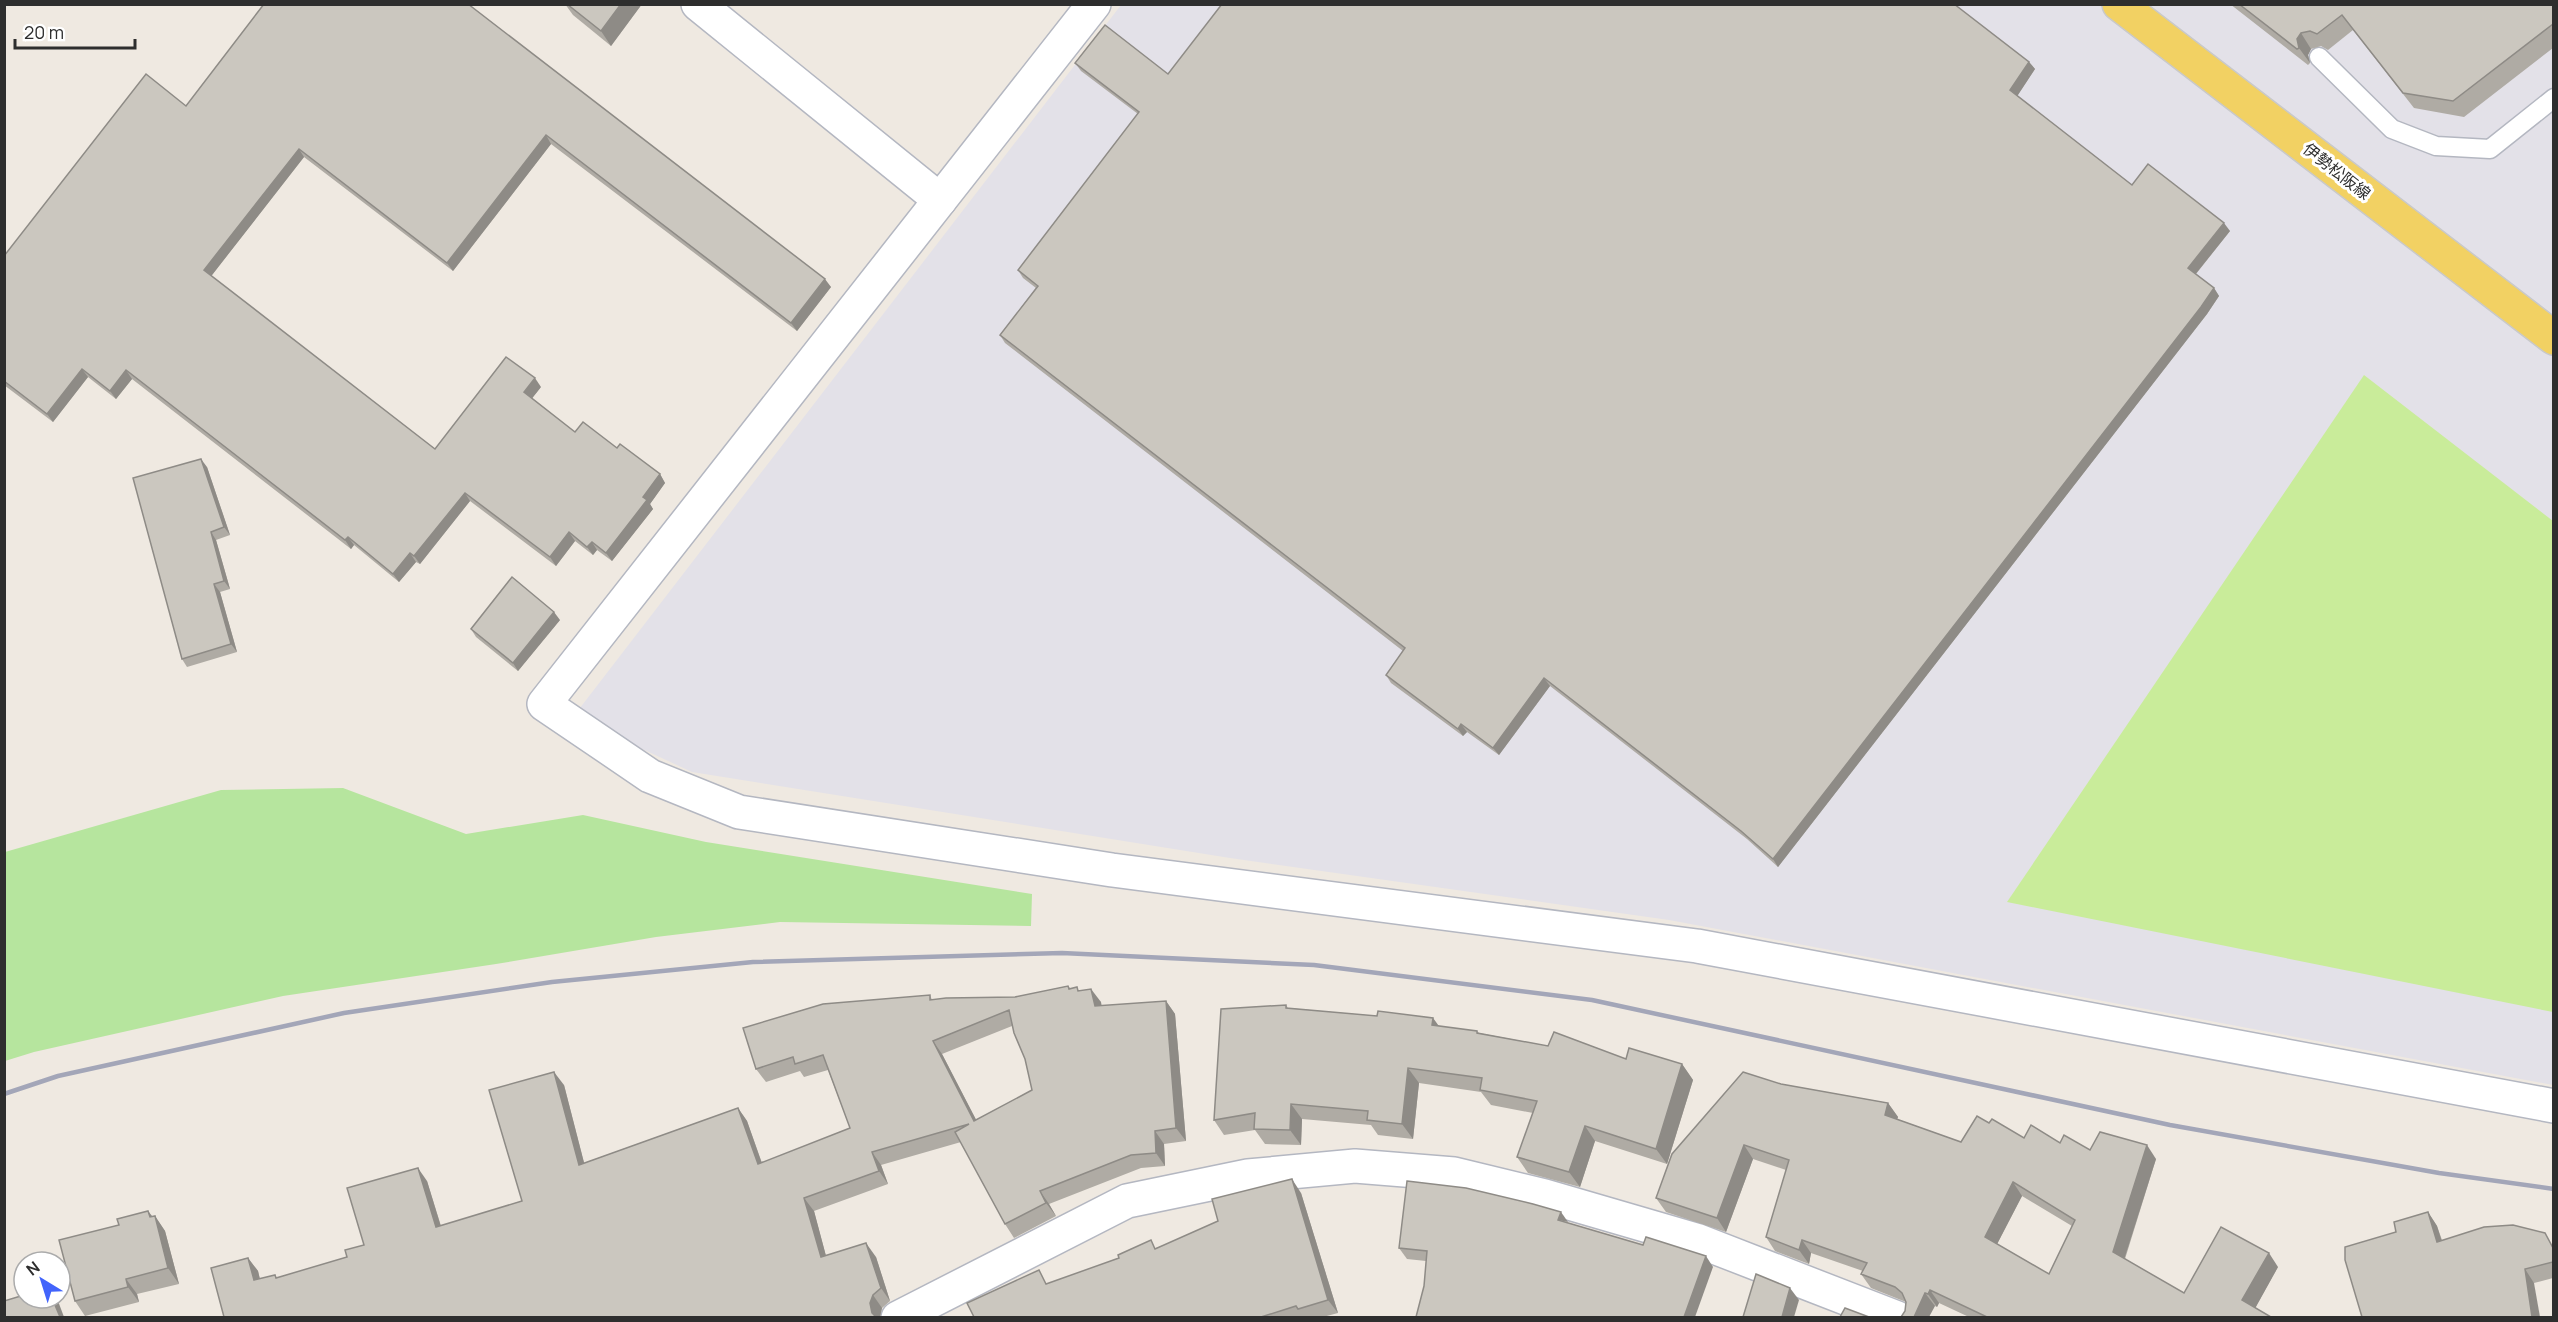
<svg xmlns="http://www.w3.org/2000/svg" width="2558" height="1322" font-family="Manrope,'Noto Sans JP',sans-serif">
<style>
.industrial{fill:#e3e1e8}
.green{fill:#b6e59e}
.pitch{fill:#c9ec9a}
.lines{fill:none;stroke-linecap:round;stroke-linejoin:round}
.service-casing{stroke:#b4b7c1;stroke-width:21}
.minor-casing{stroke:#b4b7c1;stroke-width:36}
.primary-casing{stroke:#c9c9c9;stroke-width:36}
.service{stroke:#fff;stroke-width:18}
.minor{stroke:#fff;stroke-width:33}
.primary{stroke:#f2d163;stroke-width:33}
.rail{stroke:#a3a6b8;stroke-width:4.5}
.wall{fill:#afaba4;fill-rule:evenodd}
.shaded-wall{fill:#8e8b86}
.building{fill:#cbc7bf;stroke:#8e8b86;stroke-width:1.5;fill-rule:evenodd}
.labels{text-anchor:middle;stroke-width:6;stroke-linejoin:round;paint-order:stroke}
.street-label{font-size:16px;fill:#2e2e2e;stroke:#fff}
</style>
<rect width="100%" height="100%" fill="#efe9e1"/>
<path class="industrial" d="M1121 5H2553V1085L1669 920 1230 858 692 772 573 717Z"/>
<path class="green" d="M343 788 466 834 583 815 706 842 1032 894 1031 926 780 922 656 937 496 964 283 996 34 1052 5 1061V852L221 790Z"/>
<path class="pitch" d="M2364 375 2553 521V1012L2007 902Z"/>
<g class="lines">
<g class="service-casing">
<path id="service" d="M2319 57 2392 129 2436 146 2490 149 2554 98"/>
</g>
<g class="minor-casing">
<g id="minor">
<path d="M698 4 940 200"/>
<path d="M1094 4 544 704 650 776 739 812 1112 870 1697 946 2554 1106"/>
<path d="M898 1318 1127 1201 1248 1176 1355 1166 1454 1174 1545 1196 1696 1240 1897 1318"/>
</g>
</g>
<g class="primary-casing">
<path id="primary" d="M2119 4 2554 338"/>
</g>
<use href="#service" class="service"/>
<use href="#minor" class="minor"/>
<use href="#primary" class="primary"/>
<path class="rail" d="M4 1094 58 1076 344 1013 552 982 753 962 1062 953 1314 965 1592 1000 2170 1125 2439 1173 2554 1189"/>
</g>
<g class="wall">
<path d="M468 4 831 287 797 331 551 144 453 271 304 157 211 276 435 449 541 387 532 398 575 432 617 448 660 474 665 483 650 504 653 509 612 561 597 550 593 555 575 541 556 566 470 501 420 564 416 562 399 582 354 545 351 549 132 379 116 399 88 377 53 422 4 385V256L186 106Z"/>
<path d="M565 4H642L611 46 573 15Z"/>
<path d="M2230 4H2553V48L2464 117 2414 108 2353 30 2328 50 2321 46 2311 49 2308 55 2310 63 2308 65Z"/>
<path d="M2029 62 2035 69 2017 96 2132 185 2230 231 2196 274 2214 288 2219 296 2207 314 1778 867 1747 839 1550 686 1499 755 1467 732 1463 736 1391 683 1386 675 1403 651 1005 343 1000 335 1036 288 1023 278 1018 270 1138 114 1081 71 1075 63 1168 74Z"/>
<path d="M207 467 230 535 216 540 230 589 220 592 237 652 187 667 182 659Z"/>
<path d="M560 620 518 671 476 637 471 629Z"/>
<path d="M1068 986 1070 988 1080 991 1101 1002V1006L1166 1001 1175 1014 1186 1141 1164 1144 1165 1166 1141 1168 1049 1204 1056 1216 1014 1238 1005 1224 961 1142 881 1165 888 1184 814 1211 826 1256 876 1257 890 1301 882 1308 880 1317H224L248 1258 258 1271 260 1279 275 1275 277 1278 347 1257 364 1245 427 1181 441 1226 522 1201 564 1085 584 1163 738 1108 747 1121 762 1163 850 1128 828 1070 804 1077 800 1071 766 1082 756 1069 930 995 932 1000 1015 997ZM1012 1026 1025 1059 1032 1090 976 1120 942 1054Z"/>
<path d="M1286 1005 1288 1008 1377 1016 1433 1018 1438 1026 1477 1031 1479 1033 1548 1046 1626 1059 1682 1064 1693 1080 1667 1164 1595 1141 1580 1187 1528 1173 1517 1157 1533 1113 1491 1105 1481 1092 1419 1083 1413 1139 1378 1135 1371 1125 1302 1119 1301 1145 1265 1144 1255 1130 1224 1135 1214 1120Z"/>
<path d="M1781 1084 1888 1103 1898 1117 1897 1119 1961 1142 1989 1123 2024 1138 2060 1143 2090 1150 2156 1159 2125 1259 2184 1293 2278 1267 2255 1308 2271 1317H1969L1939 1303 1937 1307 1935 1306 1905 1311 1906 1302 1871 1288 1861 1274 1863 1271 1811 1253 1809 1264 1775 1251 1766 1237 1786 1170 1753 1159 1726 1232 1666 1212 1656 1198ZM2022 1196 2072 1226 2049 1274 1997 1244Z"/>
<path d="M1301 1193 1338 1313 1323 1317H974L1048 1284 1156 1248Z"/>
<path d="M148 1211 153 1217 155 1216 165 1231 179 1284 137 1294 139 1302 85 1316 75 1301 119 1225Z"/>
<path d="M2428 1212 2437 1226 2442 1240 2553 1246V1278L2534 1283 2396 1232Z"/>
<path d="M1568 1223 1713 1267 1426 1261 1407 1259 1399 1248Z"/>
</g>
<g class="shaded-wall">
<path d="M621 4H642L611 46 601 31Z"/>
<path d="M2301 33 2311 49 2308 55 2310 63 2299 48 2297 39Z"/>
<path d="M2029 62 2035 69 2016 98 2010 90Z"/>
<path d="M546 135 551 144 453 271 447 263Z"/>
<path d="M299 149 304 157 209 279 204 270Z"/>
<path d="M2224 223 2230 231 2194 276 2188 268Z"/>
<path d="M825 279 831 287 797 331 791 323Z"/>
<path d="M2214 288 2219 296 2207 314 1778 867 1773 859Z"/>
<path d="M82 369 88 377 53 422 47 414Z"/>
<path d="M126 370 132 379 116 399 110 391Z"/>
<path d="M535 378 541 387 530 401 524 392Z"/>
<path d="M201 459 207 467 230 535 224 527Z"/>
<path d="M660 474 665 483 650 504 653 509 612 561 606 553 643 497Z"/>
<path d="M465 493 470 501 420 564 414 556Z"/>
<path d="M211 532 216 540 230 589 224 581Z"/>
<path d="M569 532 575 541 556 566 550 557Z"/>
<path d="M348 537 354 545 351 549 345 540Z"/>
<path d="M592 542 597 550 593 555 587 547Z"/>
<path d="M410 553 416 562 399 582 393 574Z"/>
<path d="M214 584 220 592 237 652 231 644Z"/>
<path d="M554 612 560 620 518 671 513 663Z"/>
<path d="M1544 678 1550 686 1499 755 1493 748Z"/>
<path d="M1461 724 1467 732 1463 736 1458 729Z"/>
<path d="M1091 989 1101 1002 1104 1019 1095 1006Z"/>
<path d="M1166 1001 1175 1014 1186 1141 1176 1128Z"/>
<path d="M1433 1018 1444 1033 1432 1025Z"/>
<path d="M933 1041 942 1054 984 1135 974 1121Z"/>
<path d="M1682 1064 1693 1080 1667 1164 1656 1149Z"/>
<path d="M1408 1068 1419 1083 1413 1139 1402 1124Z"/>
<path d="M554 1072 564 1085 588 1178 579 1165Z"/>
<path d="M1888 1103 1898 1117 1894 1128 1885 1115Z"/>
<path d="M1291 1104 1302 1119 1301 1145 1290 1130Z"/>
<path d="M738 1108 747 1121 767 1178 758 1164Z"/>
<path d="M1585 1126 1595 1141 1580 1187 1569 1172Z"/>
<path d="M1155 1131 1164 1144 1165 1166 1156 1153Z"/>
<path d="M1744 1145 1753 1159 1726 1232 1717 1218Z"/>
<path d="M2147 1145 2156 1159 2122 1266 2113 1252Z"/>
<path d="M872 1152 881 1165 888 1184 879 1171Z"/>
<path d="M418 1168 427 1181 445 1240 436 1227Z"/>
<path d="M1292 1179 1301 1193 1338 1313 1328 1300Z"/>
<path d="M2013 1182 2022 1196 1994 1250 1985 1237Z"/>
<path d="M1040 1191 1049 1204 1056 1216 1046 1203Z"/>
<path d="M804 1198 814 1211 830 1271 821 1257Z"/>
<path d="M148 1211 156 1222 155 1216 165 1231 179 1284 168 1268Z"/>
<path d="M1561 1212 1568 1222 1558 1220Z"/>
<path d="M2428 1212 2437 1226 2446 1255 2437 1242Z"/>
<path d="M1802 1240 1811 1253 1809 1264 1799 1250Z"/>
<path d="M866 1243 876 1257 890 1301 881 1288Z"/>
<path d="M2269 1253 2278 1267 2252 1314 2242 1300Z"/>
<path d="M1706 1256 1713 1267 1695 1317H1684Z"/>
<path d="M248 1258 258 1271 263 1293 254 1280Z"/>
<path d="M2525 1269 2534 1283 2540 1317H2532Z"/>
<path d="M126 1279 137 1294 139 1302 128 1287Z"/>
<path d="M1790 1288 1799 1300 1794 1317H1782Z"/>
<path d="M1930 1290 1939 1303 1937 1307 1928 1294Z"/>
<path d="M1925 1293 1935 1306 1929 1317H1914Z"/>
<path d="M873 1295 882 1308 880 1317H875L872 1313 870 1303Z"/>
<path d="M52 1298H56L58 1301 64 1317H60Z"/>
</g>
<g class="building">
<path d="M264 4H468L825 279 791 323 546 135 447 263 299 149 204 270 435 449 506 357 535 378 524 392 575 432 583 422 617 448 620 444 660 474 643 497 647 500 606 553 592 542 587 547 569 532 550 557 465 493 414 556 410 553 393 574 348 537 345 540 126 370 110 391 82 369 47 414 4 381V256L146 74 186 106Z"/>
<path d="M567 4H621L601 31Z"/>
<path d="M1222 4H1954L2029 62 2010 90 2132 185 2148 164 2224 223 2188 268 2214 288 2201 307 1773 859 1741 831 1544 678 1493 748 1461 724 1458 729 1386 675 1405 648 1000 335 1038 286 1018 270 1139 112 1075 63 1105 25 1168 74Z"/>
<path d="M2239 4H2553V24L2453 101 2403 93 2342 15 2317 34 2310 31 2301 33 2297 39 2299 48 2297 49Z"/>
<path d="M201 459 224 527 211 532 224 581 214 584 231 644 182 659 133 478Z"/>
<path d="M512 577 554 612 513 663 471 629Z"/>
<path d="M1068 986 1069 989 1077 987 1078 991 1091 989 1095 1006 1166 1001 1176 1128 1155 1131 1156 1153 1131 1155 1040 1191 1046 1203 1005 1224 955 1132 969 1124 872 1152 879 1171 804 1198 821 1257 866 1243 881 1288 873 1295 870 1303 872 1313 876 1317H224L211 1268 248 1258 254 1280 275 1275 276 1278 347 1257 345 1250 364 1245 347 1188 418 1168 436 1227 522 1201 489 1090 554 1072 579 1165 738 1108 758 1164 850 1128 823 1055 795 1064 793 1057 756 1069 743 1028 823 1004 930 995V1000L946 998 1015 997ZM1009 1010 1014 1033 1025 1059 1032 1090 974 1121 933 1041Z"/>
<path d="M1286 1005V1008L1377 1016 1378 1011 1433 1018 1432 1025 1477 1031V1033L1548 1046 1554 1032 1626 1059 1629 1048 1682 1064 1656 1149 1585 1126 1569 1172 1517 1157 1537 1101 1480 1090 1482 1078 1408 1068 1402 1124 1367 1120 1368 1111 1291 1104 1290 1130 1254 1129 1255 1113 1214 1120 1221 1009Z"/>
<path d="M1743 1072 1781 1084 1888 1103 1885 1115 1961 1142 1977 1116 1989 1123 1992 1119 2024 1138 2031 1125 2060 1143 2064 1135 2090 1150 2100 1132 2147 1145 2113 1252 2184 1293 2221 1227 2269 1253 2242 1300 2271 1317H1987L1930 1290 1928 1294 1925 1293 1914 1317H1901L1905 1311 1906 1302 1902 1293 1895 1287 1861 1274 1867 1263 1802 1240 1799 1250 1766 1237 1789 1160 1744 1145 1717 1218 1656 1198 1672 1154ZM2013 1182 2075 1220 2049 1274 1985 1237Z"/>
<path d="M1292 1179 1328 1300 1298 1309 1296 1306 1261 1317H974L967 1303 1039 1270 1046 1284 1119 1258 1118 1255 1151 1240 1155 1249 1218 1221 1212 1199Z"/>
<path d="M1407 1181 1466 1188 1533 1204 1561 1212 1558 1220 1643 1245 1646 1237 1706 1256 1684 1317H1416L1424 1286 1427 1251 1399 1248Z"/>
<path d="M148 1211 150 1217 155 1216 168 1268 126 1279 128 1287 75 1301 59 1240 119 1225 117 1219Z"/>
<path d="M2428 1212 2437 1242 2484 1227 2513 1225 2545 1233 2553 1248V1262L2525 1269 2532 1317H2362L2345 1260V1247L2396 1232 2394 1222Z"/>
<path d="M1756 1274 1790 1288 1782 1317H1743Z"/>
<path d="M24 1295V1298H52L60 1317H4V1301Z"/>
<path d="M1845 1308 1869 1317H1840Z"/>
</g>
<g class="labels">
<g class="street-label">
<text transform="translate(2337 171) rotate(38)" y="6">伊勢松阪線</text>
</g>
</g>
<rect width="2558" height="1322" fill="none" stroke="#2e2e2e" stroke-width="12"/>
<g transform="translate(42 1280) rotate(322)"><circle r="28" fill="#ffffff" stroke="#ababab" stroke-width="1.5"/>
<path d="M0-4.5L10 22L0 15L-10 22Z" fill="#4264fb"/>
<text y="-9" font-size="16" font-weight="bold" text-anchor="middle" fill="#2e2e2e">N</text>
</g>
<path d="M15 39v9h120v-9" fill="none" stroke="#2e2e2e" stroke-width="3"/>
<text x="24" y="39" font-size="18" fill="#2e2e2e" stroke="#ffffff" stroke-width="4.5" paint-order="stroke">20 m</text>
</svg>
